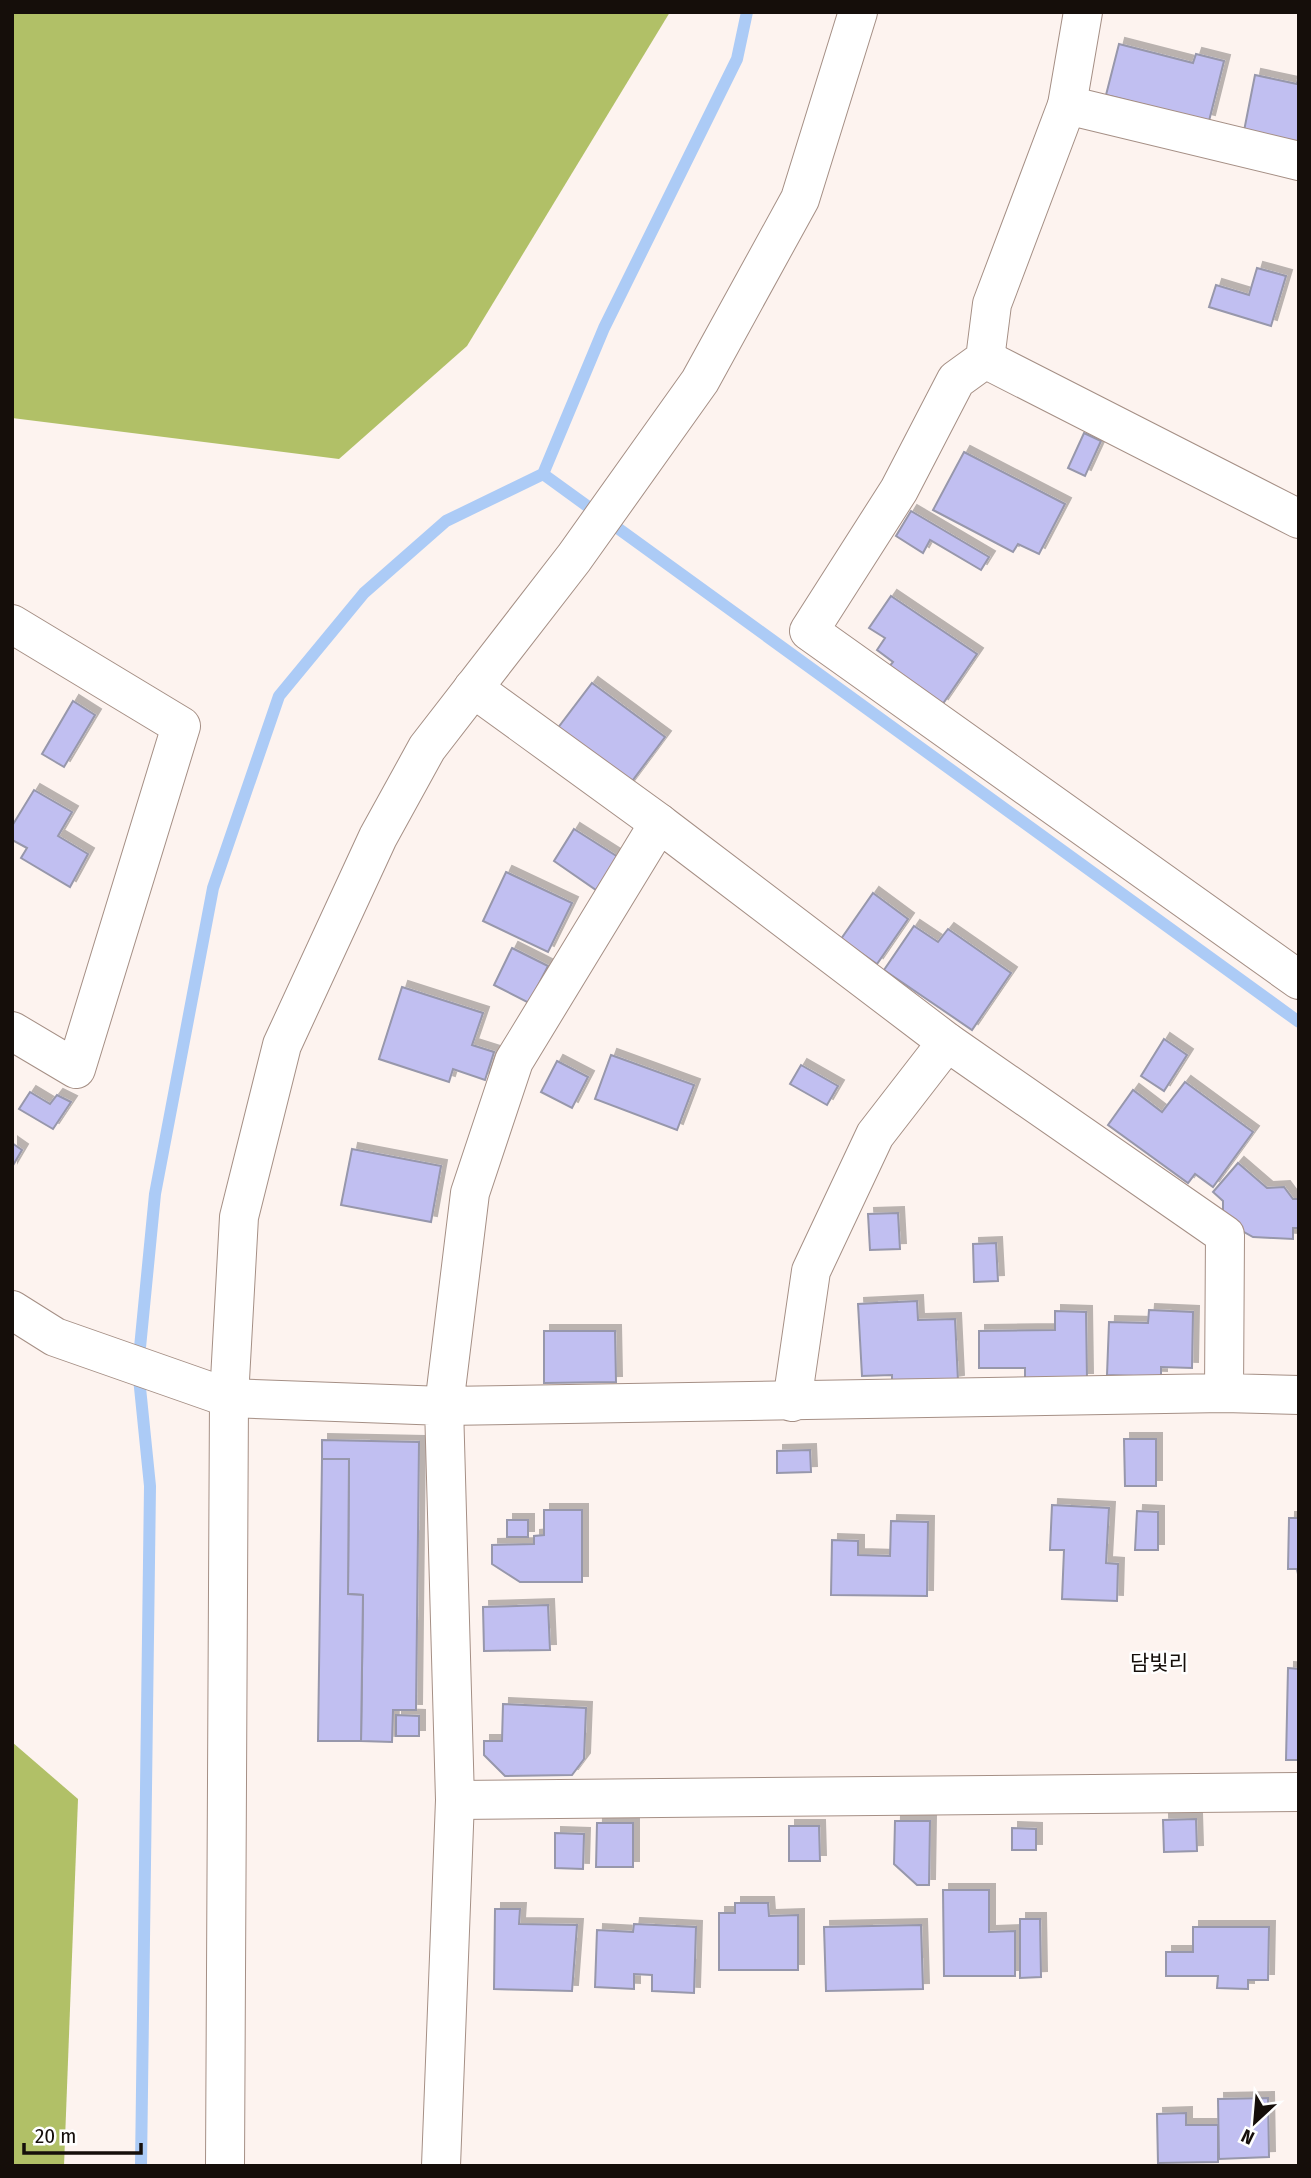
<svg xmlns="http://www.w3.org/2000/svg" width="1311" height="2178" font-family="'Fira Sans Condensed','Noto Sans KR',sans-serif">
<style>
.forest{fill:#b1c067}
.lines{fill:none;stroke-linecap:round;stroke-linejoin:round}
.stream{stroke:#accbf6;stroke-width:12}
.building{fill:#c1bff1;stroke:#9797ab;stroke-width:2;filter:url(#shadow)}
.minor-casing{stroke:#a58f85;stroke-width:40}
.minor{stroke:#fff;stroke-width:38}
.labels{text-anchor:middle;stroke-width:5;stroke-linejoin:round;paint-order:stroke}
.quarter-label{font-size:21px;fill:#150e0a;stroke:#fff}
</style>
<defs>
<filter id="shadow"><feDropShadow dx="6" dy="-6" stdDeviation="0" flood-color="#0004"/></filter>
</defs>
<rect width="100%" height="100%" fill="#fdf3ef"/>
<g class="forest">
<path d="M12 12H670L467 346 339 459 12 418Z"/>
<path d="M12 1742 78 1799 64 2166H12Z"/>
</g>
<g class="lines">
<g class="stream">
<path d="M543 474 1299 1022"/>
<path d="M141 2166 150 1486 138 1368 155 1194 213 888 279 696 364 593 446 521 543 474 604 328 737 59 747 12"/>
</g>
</g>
<g class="building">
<path d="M1119 44 1193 63 1196 54 1224 61 1209 121 1106 95Z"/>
<path d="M1299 74V147L1243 136 1255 75 1297 84Z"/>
<path d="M1257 268 1286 276 1271 326 1209 307 1216 285 1249 295Z"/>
<path d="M1084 433 1101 441 1085 476 1068 468Z"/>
<path d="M964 452 1065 504 1039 554 1018 544 1013 552 933 510Z"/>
<path d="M911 511 989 557 981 570 930 540 923 553 896 536Z"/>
<path d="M891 596 977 654 942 705 888 668 893 662 877 650 885 638 869 628Z"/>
<path d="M592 683 665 737 624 792 551 737Z"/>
<path d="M73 701 95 715 64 767 42 754Z"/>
<path d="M34 790 72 812 58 836 88 854 70 887 21 858 27 848 12 840V826Z"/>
<path d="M574 829 618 857 596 890 554 861Z"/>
<path d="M506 872 572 903 548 952 483 921Z"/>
<path d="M873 893 908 919 877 964 841 939Z"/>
<path d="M914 926 938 942 948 929 1011 973 972 1030 884 970Z"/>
<path d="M512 948 548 966 529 1003 494 985Z"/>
<path d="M402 987 483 1013 472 1045 494 1052 485 1080 453 1069 449 1082 379 1059Z"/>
<path d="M1164 1039 1187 1055 1164 1091 1141 1076Z"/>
<path d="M611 1055 694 1085 677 1130 595 1099Z"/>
<path d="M557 1061 588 1077 572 1108 541 1092Z"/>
<path d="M801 1065 838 1086 827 1105 790 1084Z"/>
<path d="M1185 1082 1253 1132 1213 1187 1195 1174 1188 1183 1108 1125 1133 1090 1162 1112Z"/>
<path d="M30 1092 50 1104 57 1095 71 1102 53 1129 19 1109Z"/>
<path d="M12 1143 22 1150 12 1167Z"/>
<path d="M352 1149 441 1166 431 1222 341 1205Z"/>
<path d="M1238 1163 1267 1188 1284 1187 1293 1199H1299V1228H1293V1239L1253 1237 1228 1223 1223 1213V1201L1213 1192Z"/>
<path d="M898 1213 900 1249 870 1250 868 1214Z"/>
<path d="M996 1243 998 1281 974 1282 973 1244Z"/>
<path d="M917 1301 918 1320 955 1319 958 1381 892 1391V1375L862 1376 858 1304Z"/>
<path d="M1149 1310 1193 1312 1192 1368 1161 1367V1377L1107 1375 1109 1322 1148 1323Z"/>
<path d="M1055 1311 1086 1312 1087 1379H1025V1368H979V1331L1055 1330Z"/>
<path d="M544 1331H615L616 1382 544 1383Z"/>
<path d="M1124 1439H1156V1486H1125Z"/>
<path d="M322 1440 419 1442 416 1710H393L392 1742 361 1741 363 1595 348 1594 349 1459H322Z"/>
<path d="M810 1450 811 1472 777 1473V1451Z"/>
<path d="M322 1459H349L348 1594 363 1595 361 1741H318Z"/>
<path d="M1052 1505 1109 1508 1106 1563 1118 1564 1117 1601 1062 1599 1064 1550H1050Z"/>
<path d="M544 1510H582V1582H520L492 1564V1545L534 1544V1536L544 1535Z"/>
<path d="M1137 1511 1158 1512V1550H1135Z"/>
<path d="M1289 1518H1299V1579L1297 1569H1288Z"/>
<rect x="507" y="1520" width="21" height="17"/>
<path d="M891 1521 928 1522 927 1596 831 1595 832 1540 858 1541V1555L890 1556Z"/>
<path d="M548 1605 550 1650 484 1651 483 1607Z"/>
<path d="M1288 1668 1299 1669V1760H1286Z"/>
<path d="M503 1704 586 1708 584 1759 572 1775 505 1776 484 1755V1741H502Z"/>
<path d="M396 1715 419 1716V1736H396Z"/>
<path d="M1196 1819 1197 1851 1164 1852 1163 1820Z"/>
<path d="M895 1821H930L929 1885H917L894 1864Z"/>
<path d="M597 1823H633V1867H596Z"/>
<path d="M789 1826H819L820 1861H789Z"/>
<path d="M1012 1828 1036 1829V1850H1012Z"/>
<path d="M555 1833 584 1834 583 1869 555 1868Z"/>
<path d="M943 1890H989V1932L1015 1931V1976H944Z"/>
<path d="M735 1903H768L769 1916 798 1915V1970H719V1913H735Z"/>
<path d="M495 1909H520L519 1924 577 1925 572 1991 494 1989Z"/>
<path d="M1020 1919H1040L1041 1977 1020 1978Z"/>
<path d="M634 1924 696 1927 694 1993 652 1991V1975L634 1974V1989L595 1987 597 1930 633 1932Z"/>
<path d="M921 1925 923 1989 826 1991 824 1927Z"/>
<path d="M1193 1927H1269L1268 1980H1248V1989L1217 1988 1218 1976H1166V1952H1193Z"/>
<path d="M1268 2098 1269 2157 1219 2159 1218 2099Z"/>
<path d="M1186 2113V2125H1218V2162L1158 2163 1157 2114Z"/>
</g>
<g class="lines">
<g class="minor-casing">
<g id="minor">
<path d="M1083 12 1067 105 992 304 985 359 956 380 899 490 809 631 1299 980"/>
<path d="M1067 105 1299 161"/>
<path d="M985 359 1299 519"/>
<path d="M12 624 181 726 76 1069 12 1031"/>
<path d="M473 688 659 823"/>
<path d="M12 1310 55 1337 229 1398 444 1406 455 1800 441 2166"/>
<path d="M1224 1393 1225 1235 947 1042 659 823 514 1061 470 1193 444 1406 1224 1393 1299 1395"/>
<path d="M792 1402 811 1271 875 1135 947 1042"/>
<path d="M455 1800 1299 1792"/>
<path d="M225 2166 229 1398 239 1217 282 1045 378 837 427 748 574 558 700 381 800 199 858 12"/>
</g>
</g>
<use href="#minor" class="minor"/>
</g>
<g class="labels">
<g class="quarter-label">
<text x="1159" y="1670">담빛리</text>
</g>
</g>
<rect width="1311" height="2178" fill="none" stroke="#150e0a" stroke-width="28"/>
<g transform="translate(1255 2122) rotate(206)" stroke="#ffffff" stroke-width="5" paint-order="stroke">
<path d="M0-5L12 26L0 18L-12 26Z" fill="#150e0a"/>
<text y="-10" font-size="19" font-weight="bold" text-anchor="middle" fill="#150e0a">N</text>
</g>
<path d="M24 2143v10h117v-10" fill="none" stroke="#150e0a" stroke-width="3.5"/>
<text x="35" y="2143" font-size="21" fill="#150e0a" stroke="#ffffff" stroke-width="5" paint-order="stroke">20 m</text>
</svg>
